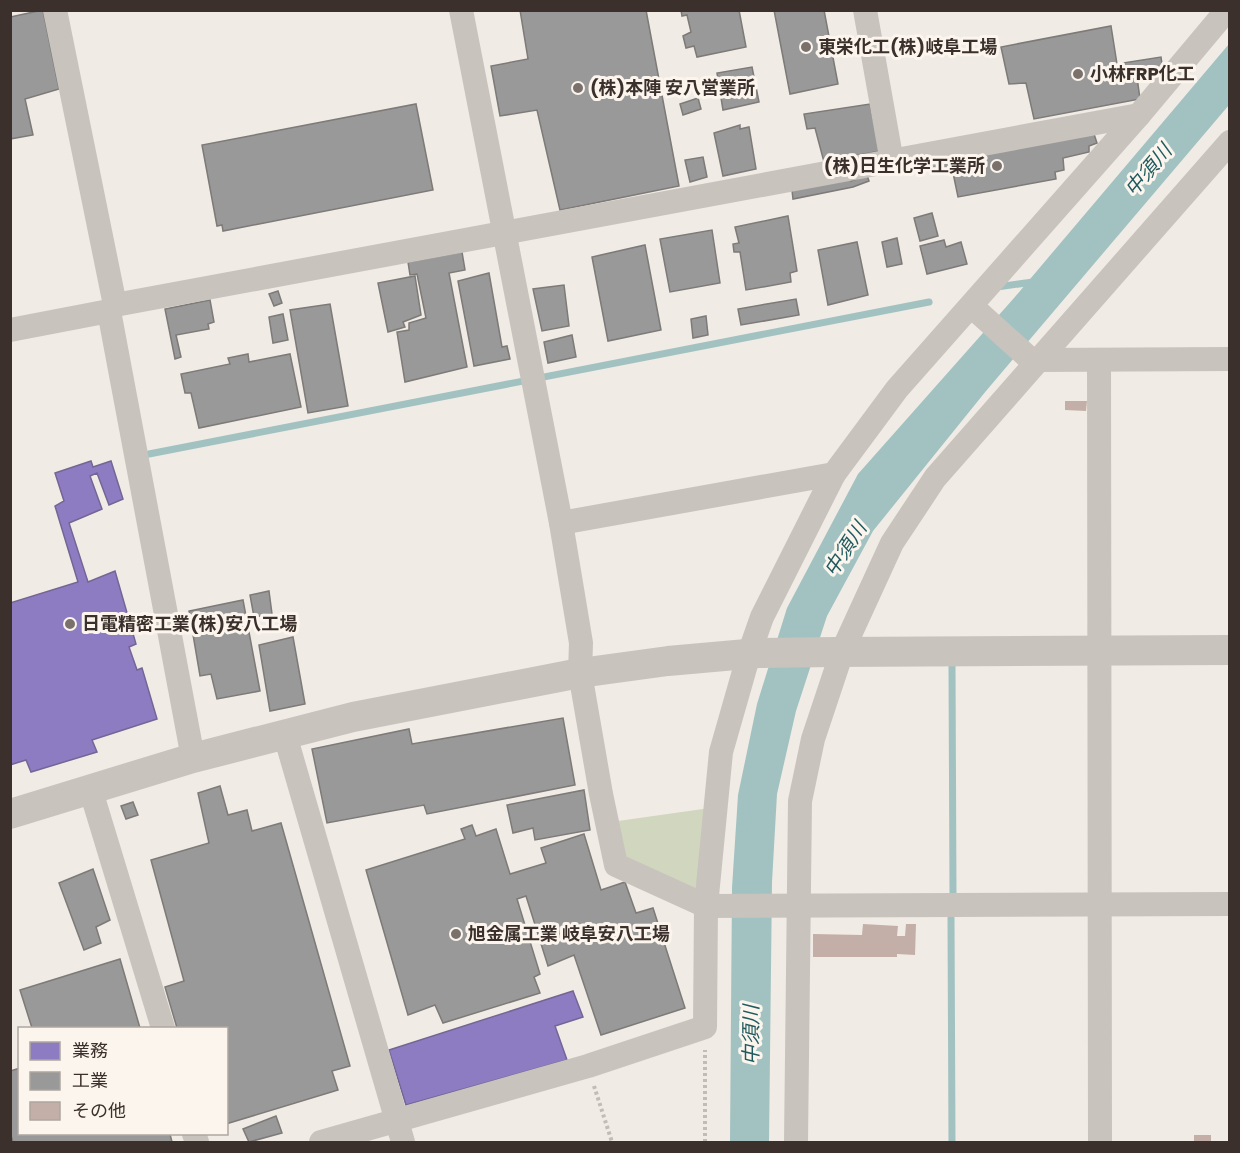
<svg xmlns="http://www.w3.org/2000/svg" width="1240" height="1153" font-family="Poppins,'Noto Sans JP',sans-serif">
<style>
.green{fill:#d1d6bf}
.water{fill:#a1c2c1}
.offices{fill:#8e7cc3;stroke:#756595;stroke-width:1.5}
.industry{fill:#999;stroke:#7d7a78;stroke-width:1.5}
.lines{fill:none;stroke-linecap:round;stroke-linejoin:round}
.stream{stroke:#a1c2c1;stroke-width:7}
.building{fill:#c3afa7}
.path{stroke:#c2bbb6;stroke-width:4;stroke-dasharray:3 3;stroke-linecap:butt}
.minor{stroke:#c9c3be;stroke-width:24}
.tertiary{stroke:#c9c3be;stroke-width:30}
.poi-dot{fill:#7a716c;stroke:#fbf5ee;stroke-width:2}
.labels{text-anchor:middle;stroke-width:6;stroke-linejoin:round;paint-order:stroke}
.poi-label{font-size:18px;font-weight:bold;fill:#3b302b;stroke:#fbf5ee;text-anchor:start}
.water-label{font-size:20px;font-style:italic;fill:#1f5a5e;stroke:#fbf5ee}
</style>
<rect width="100%" height="100%" fill="#f0ebe5"/>
<path class="green" d="M710 808 701 894 625 861 618 821Z"/>
<path class="water" d="M1229 44V105L986 391 873 531 827 616 796 711 777 794 772 882 769 1142H730L732 888 738 795 757 704 787 608 858 474 1014 298Z"/>
<g class="offices">
<path d="M91 461 93 467 111 461 123 499 109 505 97 473 90 476 102 509 69 523 88 582 115 571 136 644 129 647 137 670 142 668 157 719 92 740 97 752 31 772 26 760 10 765V603L78 582 55 506 64 501 55 473Z"/>
<path d="M573 991 583 1017 555 1026 567 1060 406 1105 389 1050Z"/>
</g>
<g class="industry">
<path d="M43 10 59 89 25 99 33 135 10 139V17Z"/>
<path d="M520 10H646L679 186 560 210 537 110 500 116 491 66 528 59Z"/>
<path d="M681 10H739L746 47 697 57 694 46 686 48 683 36 691 32 687 15 682 16Z"/>
<path d="M774 10H824L838 84 790 94Z"/>
<path d="M1111 26 1117 64 1161 57 1163 71 1137 77 1140 99 1034 119 1026 83 1009 84 1001 47Z"/>
<path d="M752 67 759 102 723 110 717 73Z"/>
<path d="M698 98 701 109 683 115 680 104Z"/>
<path d="M416 104 433 190 223 231 222 225 217 226 202 145Z"/>
<path d="M870 104 880 151 824 162 815 128 807 129 804 114Z"/>
<path d="M740 125V129L749 127 756 169 723 176 714 133Z"/>
<path d="M1093 131 1097 143 1089 146V152L1063 158 1064 170 1055 172 1056 179 958 197 952 168 931 173 929 164Z"/>
<path d="M703 157 707 177 690 182 685 160Z"/>
<path d="M867 175 869 181 853 187 793 199 792 190 850 178 851 181Z"/>
<path d="M932 213 938 236 920 241 914 218Z"/>
<path d="M788 216 797 271 790 273 791 282 746 290 740 252H734L733 244 739 243 735 227Z"/>
<path d="M712 230 720 283 670 292 660 239Z"/>
<path d="M897 238 902 264 887 267 882 242Z"/>
<path d="M944 240 946 247 961 242 967 264 927 274 920 246Z"/>
<path d="M857 242 868 295 828 305 818 250Z"/>
<path d="M645 245 661 330 608 341 592 257Z"/>
<path d="M462 252 465 270 449 273 467 367 405 382 397 332 409 330V323L426 318 417 274 410 275 408 262Z"/>
<path d="M489 273 502 347 507 346 510 359 474 366 458 281Z"/>
<path d="M415 276 421 315 403 322 405 327 388 332 378 283Z"/>
<path d="M564 285 569 326 542 331 533 289Z"/>
<path d="M278 291 282 303 274 306 269 294Z"/>
<path d="M796 299 799 315 741 325 738 309Z"/>
<path d="M210 300 214 322 208 324 209 329 176 335 181 357 175 359 165 309Z"/>
<path d="M330 304 348 406 308 413 290 310Z"/>
<path d="M283 314 288 340 273 343 269 317Z"/>
<path d="M706 316 708 335 693 338 691 319Z"/>
<path d="M572 335 576 357 548 363 544 342Z"/>
<path d="M248 354 249 362 290 354 301 407 199 428 191 393H185L181 374 230 364 228 358Z"/>
<path d="M269 591 272 614 254 617 250 595Z"/>
<path d="M243 600 260 691 217 699 211 674 200 676 189 611Z"/>
<path d="M293 637 305 704 270 711 259 645Z"/>
<path d="M563 718 575 785 427 814 424 805 327 823 312 749 409 729 412 744Z"/>
<path d="M220 786 228 815 247 810 252 831 281 823 350 1066 332 1071 338 1090 226 1124V1028H177L165 987 184 981 151 860 209 843 198 793Z"/>
<path d="M584 790 590 830 535 840 533 828 513 833 507 805Z"/>
<path d="M133 802 138 815 126 819 121 806Z"/>
<path d="M472 825 476 836 496 829 510 874 546 863 541 848 584 834 601 890 625 882 636 913 653 908 685 1008 601 1035 574 955 548 966 526 896 517 899 540 974 534 977 540 993 443 1023 435 1005 408 1015 366 870 465 839 461 829Z"/>
<path d="M93 869 110 920 96 927 101 943 84 950 59 883Z"/>
<path d="M120 959 140 1028H32L20 990Z"/>
<path d="M20 1068V1134H170L172 1142H13L10 1132V1071Z"/>
<path d="M276 1116 282 1133 249 1142 243 1129Z"/>
</g>
<g class="lines">
<g class="stream">
<path d="M997 287 1033 282"/>
<path d="M149 454 929 302"/>
<path d="M952 664 953 895"/>
<path d="M951 918 952 1142"/>
</g>
</g>
<g class="building">
<path d="M1065 401H1087L1086 411 1065 410Z"/>
<path d="M863 924 898 926 897 936H905L906 924H916L915 955 897 954V957H813V934L862 935Z"/>
<rect x="1194" y="1135" width="17" height="7"/>
</g>
<g class="lines">
<g class="path">
<path d="M594 1086 612 1142"/>
<path d="M705 1142V1050"/>
</g>
<g class="minor">
<path d="M55 10 115 305"/>
<path d="M461 10 561 523 581 643 580 673 601 794 616 865 706 906 1230 904"/>
<path d="M865 10 892 162"/>
<path d="M109 311 193 758"/>
<path d="M978 312 1029 358 1038 360 1230 359"/>
<path d="M10 330 109 311 115 305 1139 115"/>
<path d="M1099 360 1100 1142"/>
<path d="M561 523 834 474 897 389 1139 115 1227 10"/>
<path d="M285 735 403 1142"/>
<path d="M91 791 163 1028"/>
<path d="M194 1134 197 1142"/>
<path d="M321 1142 588 1066 705 1027 706 906 721 752 749 654 762 617 834 474"/>
<path d="M796 1142 800 801 813 739 842 652 892 543 935 478 1230 142"/>
</g>
<path class="tertiary" d="M10 814 193 758 353 717 580 673 668 661 758 653 834 652 1230 650"/>
</g>
<g class="poi-dot">
<circle cx="806" cy="47" r="6"/>
<circle cx="1078" cy="74" r="6"/>
<circle cx="578" cy="88" r="6"/>
<circle cx="997" cy="166" r="6"/>
<circle cx="70" cy="624" r="6"/>
<circle cx="456" cy="934" r="6"/>
</g>
<g class="labels">
<g class="poi-label">
<text x="818" y="53">東栄化工(株)岐阜工場</text>
<text x="1090" y="80">小林FRP化工</text>
<text x="590" y="94">(株)本陣 安八営業所</text>
<text x="985" y="172" text-anchor="end">(株)日生化学工業所</text>
<text x="82" y="630">日電精密工業(株)安八工場</text>
<text x="468" y="940">旭金属工業 岐阜安八工場</text>
</g>
<g class="water-label">
<text transform="translate(1148 170) rotate(-50)" y="7">中須川</text>
<text transform="translate(845 549) rotate(-57)" y="7">中須川</text>
<text transform="translate(751 1035) rotate(-90)" y="7">中須川</text>
</g>
</g>
<rect width="1240" height="1153" fill="none" stroke="#3b302b" stroke-width="24"/>
<rect x="18" y="1027" width="210" height="108" fill="#fbf5ee" stroke="#aea6a0" stroke-width="1.5"/>
<rect x="30" y="1042" width="30" height="18" fill="#8e7cc3" stroke="#aea6a0" stroke-width="1.5"/>
<text x="72" y="1057" font-size="18" fill="#3b302b">業務</text>
<rect x="30" y="1072" width="30" height="18" fill="#999999" stroke="#aea6a0" stroke-width="1.5"/>
<text x="72" y="1087" font-size="18" fill="#3b302b">工業</text>
<rect x="30" y="1102" width="30" height="18" fill="#c3afa7" stroke="#aea6a0" stroke-width="1.5"/>
<text x="72" y="1117" font-size="18" fill="#3b302b">その他</text>
</svg>
